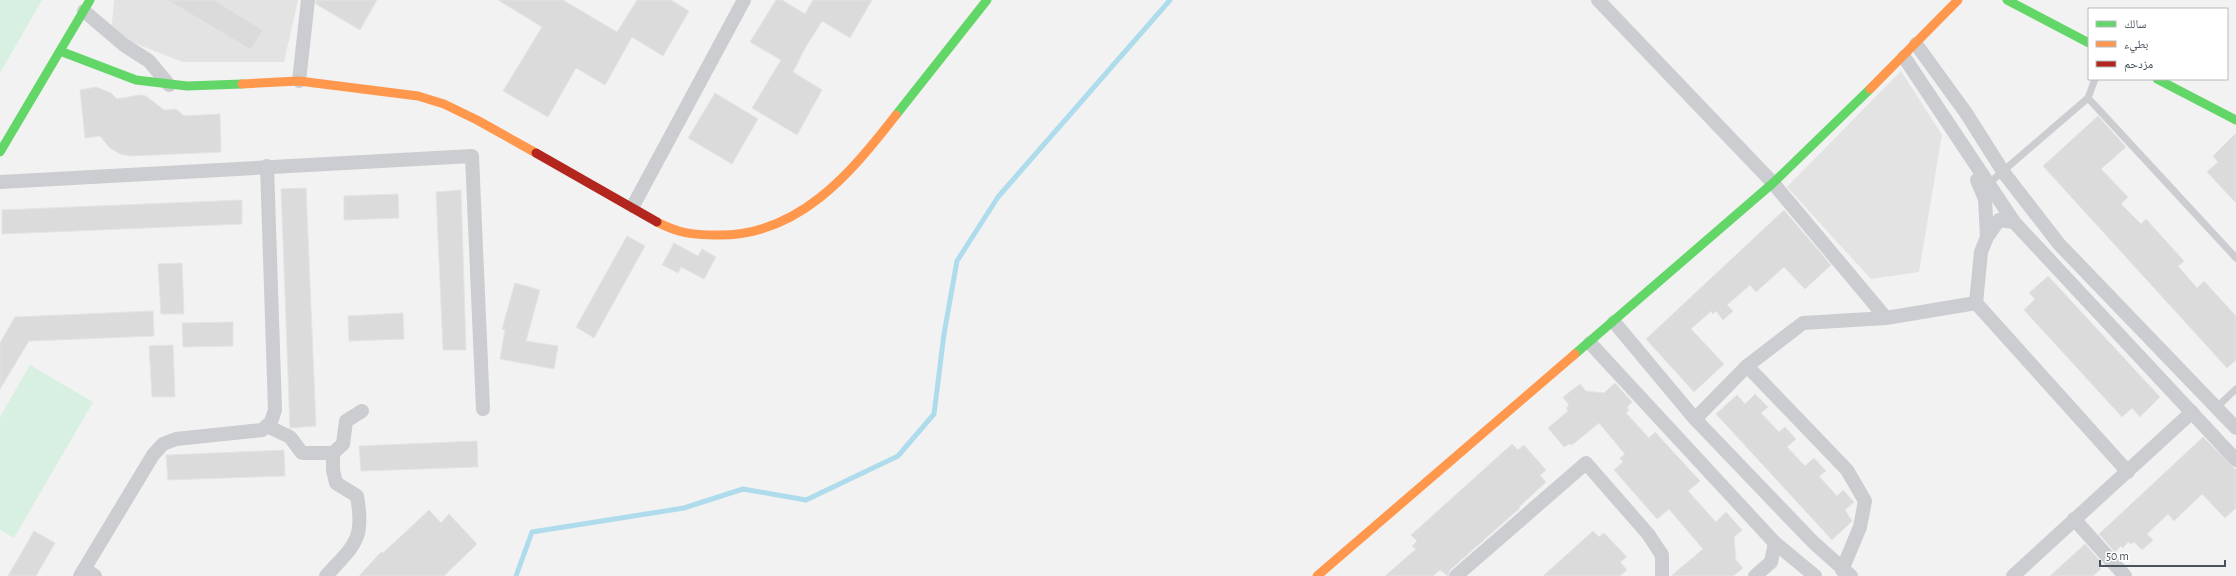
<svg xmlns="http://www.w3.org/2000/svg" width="2236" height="576" font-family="'Alegreya Sans','Noto Naskh Arabic',sans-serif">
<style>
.education{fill:#e4e3e3}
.green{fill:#d8f0e2}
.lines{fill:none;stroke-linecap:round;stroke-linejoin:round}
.stream{stroke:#aedcec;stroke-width:5}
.building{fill:#dbdbdc;stroke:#e3e4e5}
.lane{stroke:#cbcdd0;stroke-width:7}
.street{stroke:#cbcdd0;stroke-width:14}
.fast{stroke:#63d668;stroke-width:9}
.slow{stroke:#ff974d;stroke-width:9}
.jam{stroke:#b3261e;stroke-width:9}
</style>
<rect width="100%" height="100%" fill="#f2f2f2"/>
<g class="education">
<path d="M114 0H298L284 62H183L111 34Z"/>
<path d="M1901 71 1942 135 1919 272 1871 279 1787 187Z"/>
</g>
<g class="green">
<path d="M0 0H42L0 73Z"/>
<path d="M30 365 93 402 14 538 0 530V417Z"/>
</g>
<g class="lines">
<path class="stream" d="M516 576 532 532 684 508 743 489 806 500 898 456 934 414 944 334 957 261 998 197 1170 0"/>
</g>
<g class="building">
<path d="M167 0H214L263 30 251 50Z"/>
<path d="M316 0H377L360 30 316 4Z"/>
<path d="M498 0H563L617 32 637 0H671L689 11 663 56 632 37 605 85 576 68 548 117 503 91 542 27Z"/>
<path d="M776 0H782L805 14 813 0H872L850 38 822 21 805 48 793 72 822 90 797 135 752 108 781 60 750 42Z"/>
<path d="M96 87 111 93 117 99 139 95 146 96 164 110 176 109 184 116 220 114 221 152 131 156 120 154 110 148 100 136 85 138 80 90Z"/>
<path d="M715 93 758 119 732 164 688 138Z"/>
<path d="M2098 116 2126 147 2101 169 2128 197 2121 204 2141 224 2146 219 2184 261 2178 266 2197 288 2204 281 2236 316V360L2227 368 2043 166Z"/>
<path d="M2236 133V203L2207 172 2218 162 2213 156Z"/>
<path d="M306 188 316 426 290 428 281 189Z"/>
<path d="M461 190 466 350H443L436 192Z"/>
<path d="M398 194 399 218 344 220V196Z"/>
<path d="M242 200V224L2 234V210Z"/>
<path d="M1784 210 1831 265 1805 289 1784 267 1756 292 1750 285 1727 305 1733 311 1723 320 1716 311 1713 314 1711 311 1691 329 1724 364 1694 392 1646 339Z"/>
<path d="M627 236 645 246 594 338 576 327Z"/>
<path d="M674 243 698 256 702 249 716 257 704 279 681 267 678 273 662 265Z"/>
<path d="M182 263 184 314H161L158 264Z"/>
<path d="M2048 276 2160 397 2140 417 2132 408 2122 417 2024 310 2035 299 2029 293Z"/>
<path d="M515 283 540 290 526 341 558 346 554 369 500 359 505 330 502 329Z"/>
<path d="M153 311 154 336 29 341 0 389V343L15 317Z"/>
<path d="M403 313 404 339 349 341 348 316Z"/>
<path d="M233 322V346L183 347 182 323Z"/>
<path d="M173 345 175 397H152L149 346Z"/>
<path d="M1615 383 1632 402 1627 407 1629 410 1626 413 1649 438 1655 432 1700 481 1688 491 1716 522 1726 512 1742 530 1734 537 1736 560 1743 568 1733 576H1671L1703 549 1669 509 1657 519 1614 470 1623 462 1620 458 1625 454 1599 423 1572 445 1569 444 1564 447 1548 428 1568 411 1566 408 1569 405 1563 397 1580 384 1586 391 1604 393Z"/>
<path d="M1755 394 1768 407 1761 413 1779 432 1785 427 1796 439 1787 447 1805 466 1814 458 1826 471 1819 476 1837 496 1843 490 1854 502 1845 510 1852 521 1832 540 1716 414 1737 395 1745 404Z"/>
<path d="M2203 437 2236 470V508L2225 518 2202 494 2174 521 2168 514 2147 534 2153 540 2142 550 2134 542 2131 544 2128 542 2123 548 2121 546 2115 552 2099 534Z"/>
<path d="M477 441 478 467 361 471 359 446Z"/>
<path d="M1512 444 1518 450 1524 445 1546 470 1540 475 1546 482 1519 507 1520 508 1450 570 1448 576 1440 570 1433 576H1385L1416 549 1412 546 1417 541 1411 535Z"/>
<path d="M284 450 285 476 168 480 166 455Z"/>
<path d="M429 510 441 523 449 514 477 544 444 576H359L381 552 383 553Z"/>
<path d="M34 531 55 543 36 576H8Z"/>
<path d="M1593 531 1599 537 1604 533 1627 557 1620 562 1627 570 1620 576H1543Z"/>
<path d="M2085 544 2102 563 2099 567 2101 569 2093 576H2050Z"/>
</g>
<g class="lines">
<g class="lane">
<path d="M2088 98 2236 258"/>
<path d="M1988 184 2088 98 2095 79"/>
<path d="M2217 407 2236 389"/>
</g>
<g class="street">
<path d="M1598 0 1773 183 1886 318"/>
<path d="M84 11 124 45 149 61 169 85"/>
<path d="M1916 44 1966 113 2004 173 2059 244 2236 428"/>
<path d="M1904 57 2014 222 2236 460"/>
<path d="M299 81 308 0"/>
<path d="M1977 180 1985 199 1987 237 1999 220 2014 222"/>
<path d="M0 182 472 156 483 409"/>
<path d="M633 206 744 0"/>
<path d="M1976 303 1981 252 1987 237"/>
<path d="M1614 322 1695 419 1813 542 1851 576"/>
<path d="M1590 343 1775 543 1815 576"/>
<path d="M1695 419 1747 366"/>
<path d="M267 426 290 437 302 453H333L343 444 346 421 362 411"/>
<path d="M2074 519 2125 576"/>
<path d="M85 569 95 576"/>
<path d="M1842 570 1860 527 1865 501 1847 470 1747 366 1803 323 1886 318 1976 303 2128 472"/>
<path d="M80 576 153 455 163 444 176 439 262 430 271 422 275 410 267 166"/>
<path d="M326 576C354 545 365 541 357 496L336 483 333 470V453"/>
<path d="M1456 576 1586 463 1648 534 1662 555V576"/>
<path d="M1755 576 1771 562 1775 543"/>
<path d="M2013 576 2192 412"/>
</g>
<g class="fast">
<path d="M2007 0 2089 43"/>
<path d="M60 51 136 80 187 86 242 84"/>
<path d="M2157 79 2236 120"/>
<path d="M896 115 987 0"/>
<path d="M0 152 90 0"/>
<path d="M1575 354 1773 183 1870 89"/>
</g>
<g class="slow">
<path d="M242 84 299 81 418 96 444 104 477 120 536 153"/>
<path d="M1870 89 1958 0"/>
<path d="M657 222C678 233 692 235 716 235 798 237 850 174 896 115"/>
<path d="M1317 576 1575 354"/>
</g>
<path class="jam" d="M536 153 657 222"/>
</g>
<rect x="2088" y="8" width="140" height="72" fill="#ffffff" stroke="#b6babe"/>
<rect x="2096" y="21" width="20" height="6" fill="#63d668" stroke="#b6babe"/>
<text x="2124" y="28" font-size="12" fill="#49535d">سالك</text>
<rect x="2096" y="41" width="20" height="6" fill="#ff974d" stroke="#b6babe"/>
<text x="2124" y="48" font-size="12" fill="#49535d">بطيء</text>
<rect x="2096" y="61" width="20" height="6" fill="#b3261e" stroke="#b6babe"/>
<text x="2124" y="68" font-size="12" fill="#49535d">مزدحم</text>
<path d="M2100 560v6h125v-6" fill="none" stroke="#49535d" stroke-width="2"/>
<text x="2106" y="560" font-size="12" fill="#49535d" stroke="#ffffff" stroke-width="3" paint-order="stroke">50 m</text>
</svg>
